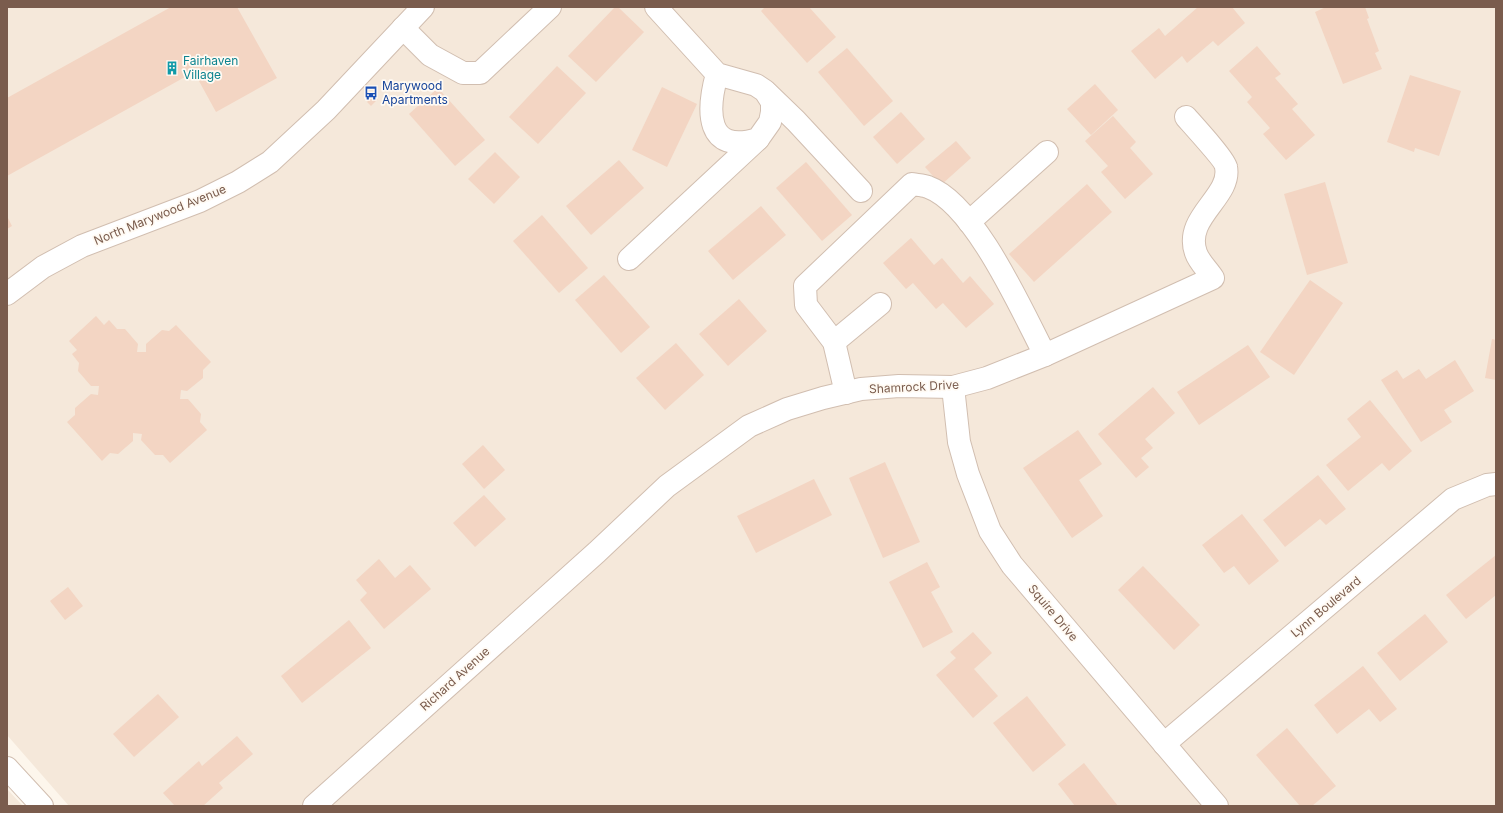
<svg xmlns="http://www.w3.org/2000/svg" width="1503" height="813" font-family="Inter,sans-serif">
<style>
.residential{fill:#f5e8da}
.building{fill:#f3d5c3}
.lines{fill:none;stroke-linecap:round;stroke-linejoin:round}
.minor-casing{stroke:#d1beb0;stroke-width:24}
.minor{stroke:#fff;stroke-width:22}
.labels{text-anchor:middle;stroke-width:3.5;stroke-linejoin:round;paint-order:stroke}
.culture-label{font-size:12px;fill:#0d838f;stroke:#fffaf3;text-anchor:start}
.transit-label{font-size:12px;fill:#164399;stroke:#fffaf3;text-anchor:start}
.street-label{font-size:12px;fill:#7a5c4d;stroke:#fffaf3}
</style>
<rect width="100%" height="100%" fill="#fdf6ec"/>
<g class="residential">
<path d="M7 7H1496V806H69L7 735Z"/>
<path d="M7 789 23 806H7Z"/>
</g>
<g class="building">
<path d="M171 7H237L277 78 216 112 194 72 7 176V98Z"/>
<path d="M615 7H618L644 32 596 82 568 56Z"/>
<path d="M765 7H809L836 37 807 63 761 11Z"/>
<path d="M1198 7H1232L1245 23 1218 46 1213 41 1187 63 1182 56 1155 79 1131 51 1159 28 1165 36Z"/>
<path d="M1326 7H1365L1369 18 1367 19 1379 51 1375 53 1382 69 1343 84 1315 12Z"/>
<path d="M1257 46 1281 74 1275 78 1298 104 1292 109 1315 135 1286 160 1263 134 1270 128 1247 102 1252 97 1229 71Z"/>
<path d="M847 48 893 101 864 126 818 72Z"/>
<path d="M557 66 586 93 538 144 509 117Z"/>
<path d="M1410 75 1461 91 1439 156 1415 148 1414 152 1387 142Z"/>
<path d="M1095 84 1118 110 1091 135 1067 109Z"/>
<path d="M662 87 697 104 667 167 632 150Z"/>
<path d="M438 88 485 140 455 166 409 114Z"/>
<path d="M374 95 378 99 371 106 367 102Z"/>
<path d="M901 112 925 139 897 164 873 137Z"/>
<path d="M1113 116 1136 142 1130 148 1153 174 1125 199 1101 172 1108 166 1085 141Z"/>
<path d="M956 141 971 158 941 185 925 167Z"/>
<path d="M495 152 520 177 494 204 468 179Z"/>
<path d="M619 160 644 188 591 235 566 206Z"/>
<path d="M806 162 852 215 822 241 776 188Z"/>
<path d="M1325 182 1348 263 1307 275 1284 194Z"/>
<path d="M1087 184 1112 212 1034 282 1009 254Z"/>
<path d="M761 206 786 235 733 280 708 251Z"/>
<path d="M542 215 588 268 559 293 513 241Z"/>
<path d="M7 216 12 226 7 229Z"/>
<path d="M911 238 934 265 942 258 963 283 970 276 994 304 966 328 943 303 936 309 913 283 906 289 883 263Z"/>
<path d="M604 275 650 327 621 353 575 300Z"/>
<path d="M1310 280 1343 303 1294 375 1260 352Z"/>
<path d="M739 299 767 331 728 366 699 334Z"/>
<path d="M96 316 104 325 109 320 117 329H125L138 344 137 352H146V344L162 330 169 331 176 325 211 362 203 370V378L187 391 181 390 180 399H188L201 414 200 422 207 430 170 463 163 455H155L141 440 142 434 133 433V441L118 454 110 453 102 461 67 422 75 415V408L91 394 98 395 99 386H91L78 371 79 363 72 354 77 350 69 341Z"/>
<path d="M1492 339 1496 340V380L1485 378Z"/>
<path d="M676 343 704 375 665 410 636 378Z"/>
<path d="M1248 345 1270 377 1199 425 1177 392Z"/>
<path d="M1455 360 1474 391 1444 410 1452 422 1421 442 1381 380 1397 370 1403 379 1419 369 1426 379Z"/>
<path d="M1153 387 1175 413 1145 439 1153 448 1141 458 1149 467 1136 478 1098 434Z"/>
<path d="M1370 400 1412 451 1389 471 1382 463 1348 491 1326 465 1361 437 1347 419Z"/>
<path d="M1078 430 1102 464 1079 480 1103 516 1072 538 1023 468Z"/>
<path d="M483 445 505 470 484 489 462 464Z"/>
<path d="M885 462 920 542 883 558 849 478Z"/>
<path d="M1318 475 1346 509 1326 525 1320 519 1285 547 1263 520Z"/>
<path d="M814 479 832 515 756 553 737 516Z"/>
<path d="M484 495 506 519 475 547 453 523Z"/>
<path d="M1242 514 1279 561 1249 585 1234 566 1224 573 1202 545Z"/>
<path d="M1496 555V595L1466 619 1446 595Z"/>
<path d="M379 559 395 578 410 565 431 589 384 629 360 600 367 593 356 580Z"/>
<path d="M927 562 940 587 931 592 953 632 923 648 889 582Z"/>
<path d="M1143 566 1200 625 1174 650 1118 590Z"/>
<path d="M68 587 83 606 65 620 50 601Z"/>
<path d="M1425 614 1448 642 1400 681 1377 653Z"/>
<path d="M349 620 371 648 302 703 281 676Z"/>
<path d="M973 632 992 653 974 669 998 696 973 718 936 675 956 658 950 652Z"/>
<path d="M1363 666 1397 709 1380 722 1369 709 1337 734 1314 705Z"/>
<path d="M158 694 179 717 134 757 113 734Z"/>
<path d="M1027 696 1066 745 1033 772 993 723Z"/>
<path d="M1287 728 1336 786 1312 806H1300L1256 755Z"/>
<path d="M237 736 253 754 219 783 223 788 203 806H175L163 793 199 761 202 766Z"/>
<path d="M1084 763 1118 806H1075L1058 784Z"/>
</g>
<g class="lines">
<g class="minor-casing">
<g id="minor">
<path d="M656 7 717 74 756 85 765 91 772 102V112L770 122 758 139C705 155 707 110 717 74"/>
<path d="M403 28 430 55 463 73H480L550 7"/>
<path d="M767 93 796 121 861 191"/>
<path d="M969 222 1047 152"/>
<path d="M629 259 758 139"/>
<path d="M7 294 43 267 82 246 200 201 238 182 270 162 326 110 423 7"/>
<path d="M834 342 880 304"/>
<path d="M953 387 959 442 968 474 990 531 1012 565 1217 806"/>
<path d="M846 393 834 342 806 305 805 286 912 184C917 185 923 185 928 187 975 204 1022 311 1045 355"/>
<path d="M1164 744 1453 499 1487 485 1496 484"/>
<path d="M7 768 42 806"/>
<path d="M314 806 597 552 667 486 749 426 787 409 823 398 861 389 899 386 953 387 987 378 1045 355 1213 278C1208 270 1199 262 1196 253 1183 217 1232 197 1226 167 1225 160 1193 125 1186 117"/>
</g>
</g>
<use href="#minor" class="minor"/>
</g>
<defs>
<g id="building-bare" transform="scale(1.08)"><path d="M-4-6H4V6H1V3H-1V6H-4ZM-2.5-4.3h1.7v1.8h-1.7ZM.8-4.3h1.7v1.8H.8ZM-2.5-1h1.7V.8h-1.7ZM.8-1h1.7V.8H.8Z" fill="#0f9aa8" stroke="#fffaf3" stroke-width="2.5" paint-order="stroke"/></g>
<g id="bus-bare" transform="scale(1.08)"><path d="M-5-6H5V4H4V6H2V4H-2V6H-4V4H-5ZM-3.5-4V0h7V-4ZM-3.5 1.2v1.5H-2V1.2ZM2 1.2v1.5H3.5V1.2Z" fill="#1a4fb4" stroke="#fffaf3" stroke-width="2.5" paint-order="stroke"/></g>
</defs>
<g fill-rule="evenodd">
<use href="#building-bare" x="172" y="68"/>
<use href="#bus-bare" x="371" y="93"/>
</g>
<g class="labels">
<g class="culture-label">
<text x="183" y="65">Fairhaven<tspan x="183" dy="14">Village</tspan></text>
</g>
<g class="transit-label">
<text x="382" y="90">Marywood<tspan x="382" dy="14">Apartments</tspan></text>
</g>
<g class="street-label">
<text transform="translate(160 215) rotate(-22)" y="4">North Marywood Avenue</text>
<text transform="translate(914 387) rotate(-3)" y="4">Shamrock Drive</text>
<text transform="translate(1326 607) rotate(-40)" y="4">Lynn Boulevard</text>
<text transform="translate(1053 613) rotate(50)" y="4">Squire Drive</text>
<text transform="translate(455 679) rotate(-42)" y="4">Richard Avenue</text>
</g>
</g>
<rect width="1503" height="813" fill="none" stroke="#7a5c4d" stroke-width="16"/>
</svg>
